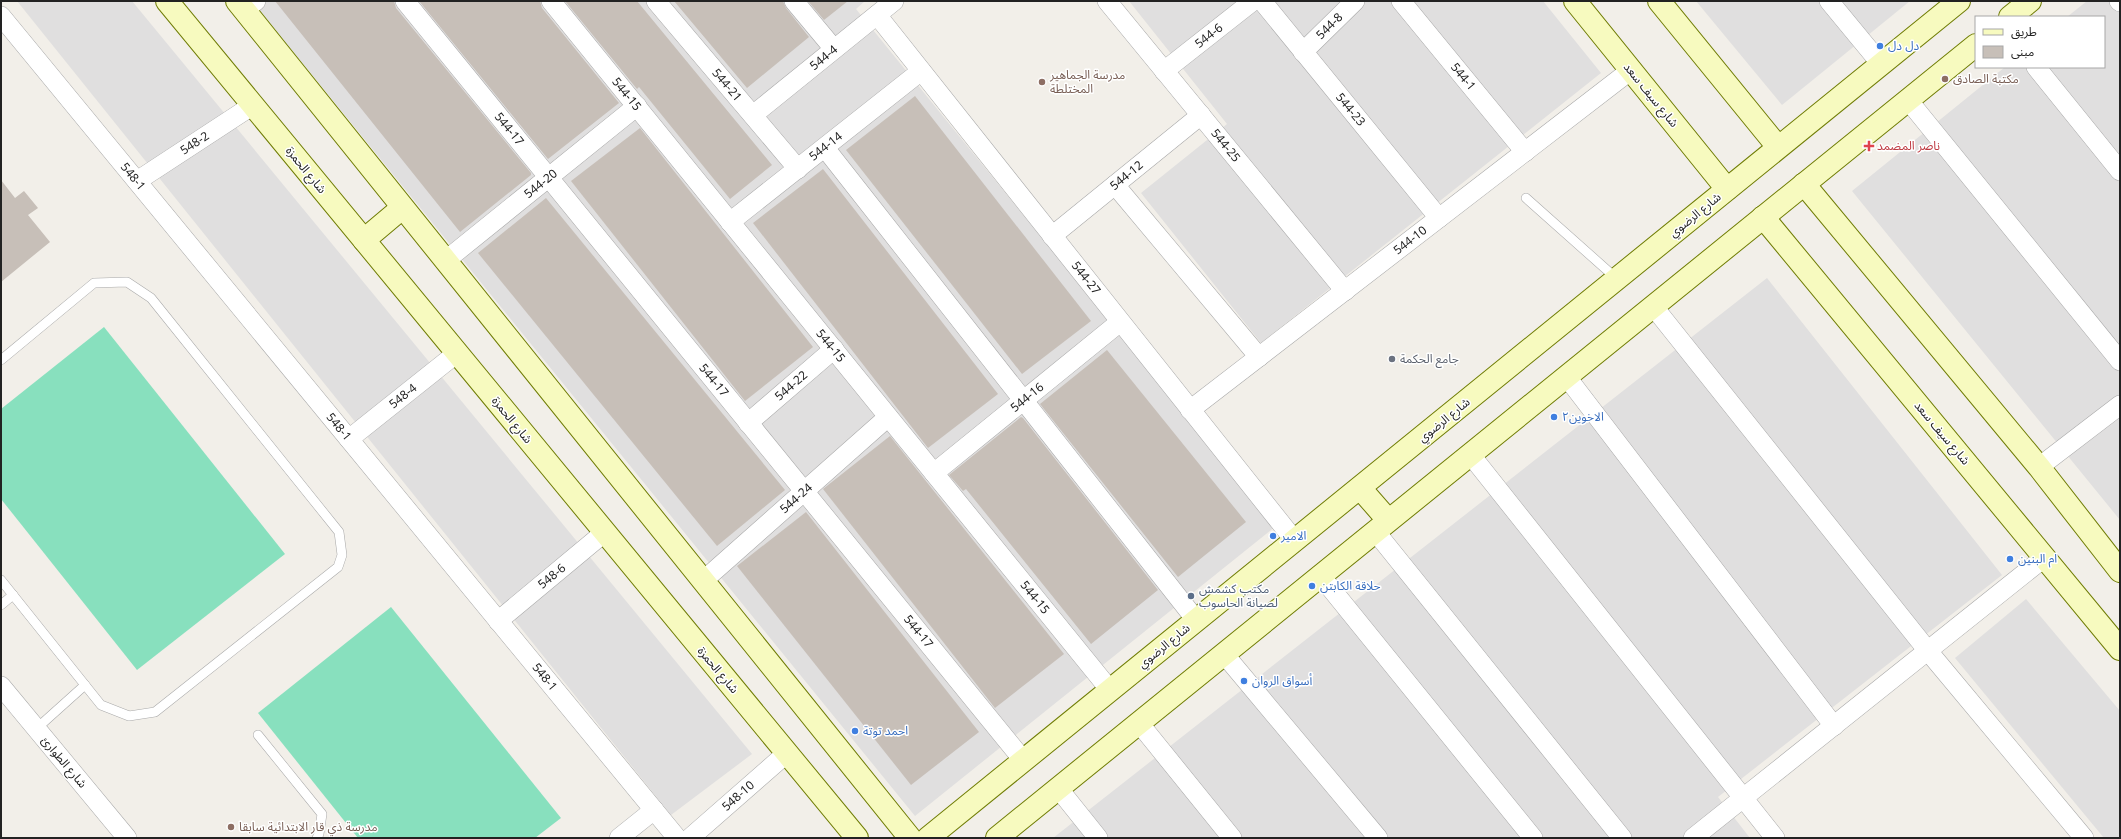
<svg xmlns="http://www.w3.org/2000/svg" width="2121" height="839" font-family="'Noto Sans','Noto Sans Arabic',sans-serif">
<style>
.residential{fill:#e0dfdf}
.pitch{fill:#88e0be}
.building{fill:#c7bfb8}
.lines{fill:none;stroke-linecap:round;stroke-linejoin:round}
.lane-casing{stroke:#a9a9a9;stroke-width:10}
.street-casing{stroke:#a9a9a9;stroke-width:20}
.secondary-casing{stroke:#707d05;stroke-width:24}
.lane{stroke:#fff;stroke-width:9}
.street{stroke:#fff;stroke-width:19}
.secondary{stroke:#f7fabf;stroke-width:22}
.shop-dot{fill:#3f7fe0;stroke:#fff;stroke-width:1.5}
.education-dot{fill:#8d6e63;stroke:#fff;stroke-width:1.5}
.health-dot{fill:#e0444e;stroke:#fff;stroke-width:1.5}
.worship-dot{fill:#6b7280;stroke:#fff;stroke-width:1.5}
.service-dot{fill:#5c6f8a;stroke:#fff;stroke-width:1.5}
.labels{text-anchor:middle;stroke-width:3;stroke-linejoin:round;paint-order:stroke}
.street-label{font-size:12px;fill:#222;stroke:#fff}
.shop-label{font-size:12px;fill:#366cbe;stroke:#fff;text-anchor:start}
.education-label{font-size:12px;fill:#785e54;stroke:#fff;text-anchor:start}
.health-label{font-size:12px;fill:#be3a42;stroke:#fff;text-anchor:start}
.worship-label{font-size:12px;fill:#5b616d;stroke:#fff;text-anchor:start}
.service-label{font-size:12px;fill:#4e5e75;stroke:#fff;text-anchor:start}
</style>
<rect width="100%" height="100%" fill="#f2efe9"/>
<g class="residential">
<path d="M17 1H132L752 754 671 815Z"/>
<path d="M252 1H865L856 9 1276 526 915 816Z"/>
<path d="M1129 1H1543L1601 73 1261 343 1141 193 1227 124Z"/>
<path d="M1696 1H1910L1782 105Z"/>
<path d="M2087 1H2120V520L1852 191 2005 67H2104V17H2067Z"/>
<path d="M1767 278 2002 575 1718 797 1750 838H1053Z"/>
<path d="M2026 599 2120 711V838H2104L1955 658Z"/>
</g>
<g class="pitch">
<path d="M104 327 285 554 137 670 1 499V409Z"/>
<path d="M391 607 561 818 535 838H358L258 713Z"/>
</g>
<g class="building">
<path d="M275 1H394L396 8 531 173V175L460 232Z"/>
<path d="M419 1H540L542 8 619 103 548 159Z"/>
<path d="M565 1H637L772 165 730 199 639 87 637 89Z"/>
<path d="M674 1H783L786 8 809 37 747 88Z"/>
<path d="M808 1H848L824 20Z"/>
<path d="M915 96 1091 321 1022 374 846 150Z"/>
<path d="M640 128 813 347 745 401 571 181Z"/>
<path d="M823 169 998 394 928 448 753 223Z"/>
<path d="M1 180 15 198 24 191 38 208 28 215 50 242 1 282Z"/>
<path d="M546 198 785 490 717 546 478 253Z"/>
<path d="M1107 350 1246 522 1178 577 1040 404Z"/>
<path d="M1021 417 1023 418 1158 590 1091 644 966 489 963 491 949 475Z"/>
<path d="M890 436 1064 654 995 708 823 489Z"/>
<path d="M806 512 979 732 911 785 737 566Z"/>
</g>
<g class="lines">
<g class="lane-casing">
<g id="lane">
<path d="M1526 198 1617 279"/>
<path d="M1 360 94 283 127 282 151 298 339 532 342 555 338 567 155 712 129 716 101 705 1 580"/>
<path d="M1 605 13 595"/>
<path d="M36 729 85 685"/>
<path d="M258 735 322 814 319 834 317 838"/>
</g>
</g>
<g class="street-casing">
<g id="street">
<path id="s1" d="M405 1 1023 760"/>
<path id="s2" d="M551 1 1110 690"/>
<path id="s3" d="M656 1 798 169"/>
<path d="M794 1 834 49"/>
<path id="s4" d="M1107 1 1345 291"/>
<path id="s5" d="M1262 1 1439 218"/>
<path id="s6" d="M1401 1 1525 152"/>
<path d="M1829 1 1881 64"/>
<path d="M2119 1 2120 2"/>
<path d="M244 10 256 1"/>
<path id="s7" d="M877 15 1295 541"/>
<path id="s8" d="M1 16 677 838"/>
<path id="s9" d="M1303 52 1355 1"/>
<path d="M2036 67 2120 171"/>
<path id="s10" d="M1164 71 1253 1"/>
<path d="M1908 100 2120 361"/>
<path id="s11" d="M753 115 894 1"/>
<path d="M825 148 1196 620"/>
<path id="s12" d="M137 181 253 105"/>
<path d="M1115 185 1259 357"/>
<path id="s13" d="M730 222 921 71"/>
<path id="s14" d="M1052 236 1201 115"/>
<path id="s15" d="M445 261 637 106"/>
<path d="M1653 306 1928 651 2084 838"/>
<path d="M1566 376 1834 726"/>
<path id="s16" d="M1190 410 1631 70"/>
<path id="s17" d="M748 423 834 349"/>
<path id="s18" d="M349 439 457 353"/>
<path d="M1470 454 1775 838"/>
<path d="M2039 467 2120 405"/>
<path id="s19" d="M934 473 1120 322"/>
<path d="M1375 531 1622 838"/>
<path d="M1320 575 1533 838"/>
<path id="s20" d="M704 580 888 417"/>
<path id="s21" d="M498 621 605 532"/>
<path d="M1224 654 1378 838"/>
<path d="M1 686 127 838"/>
<path d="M1139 723 1232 838"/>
<path d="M1058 788 1098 838"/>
<path d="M619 838 654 810"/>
<path id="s22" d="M690 838 787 753"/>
<path d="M1693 838 2045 557"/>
</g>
</g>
<g class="secondary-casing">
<g id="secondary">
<path d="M167 1 857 838"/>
<path d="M237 1 910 838"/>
<path d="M1575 1 1727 189"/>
<path d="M1659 1 1778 147"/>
<path d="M2010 17 2030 1"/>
<path d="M1804 184 2039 467 2120 571"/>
<path d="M1763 217 2120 649"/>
<path d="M364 240 402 208"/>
<path d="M1360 488 1388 520"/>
<path d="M928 838 1959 1"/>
<path d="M997 838 1976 45"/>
</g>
</g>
<use href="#lane" class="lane"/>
<use href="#street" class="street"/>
<use href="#secondary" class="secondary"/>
</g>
<g class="shop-dot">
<circle cx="1880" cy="46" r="4"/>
<circle cx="1554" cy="417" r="4"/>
<circle cx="1273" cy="536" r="4"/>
<circle cx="2010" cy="559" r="4"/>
<circle cx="1312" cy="586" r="4"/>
<circle cx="1244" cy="681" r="4"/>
<circle cx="855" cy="731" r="4"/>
</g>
<g class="education-dot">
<circle cx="1945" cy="79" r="4"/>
<circle cx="1042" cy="82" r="4"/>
<circle cx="231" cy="827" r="4"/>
</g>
<path class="health-dot" d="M1867 140h4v4h4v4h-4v4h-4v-4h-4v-4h4z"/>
<circle class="worship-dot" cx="1392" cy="359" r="4"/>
<circle class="service-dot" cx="1191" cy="596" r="4"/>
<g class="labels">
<g class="street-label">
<text dy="4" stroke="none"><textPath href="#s9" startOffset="37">544-8</textPath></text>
<text dy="4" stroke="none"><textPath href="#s10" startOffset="57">544-6</textPath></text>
<text dy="4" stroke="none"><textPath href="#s11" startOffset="91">544-4</textPath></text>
<text dy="4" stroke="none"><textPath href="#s6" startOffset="98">544-1</textPath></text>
<text dy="4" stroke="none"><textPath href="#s3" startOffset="110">544-21</textPath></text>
<text dy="4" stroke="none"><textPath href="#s2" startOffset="120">544-15</textPath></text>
<text transform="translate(1651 95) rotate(51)" y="4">شارع سيف سعد</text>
<text dy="4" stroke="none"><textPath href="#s5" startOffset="140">544-23</textPath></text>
<text dy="4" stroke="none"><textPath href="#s1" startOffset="165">544-17</textPath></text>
<text dy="4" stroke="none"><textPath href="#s12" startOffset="69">548-2</textPath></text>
<text dy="4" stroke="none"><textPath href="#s4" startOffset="187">544-25</textPath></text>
<text dy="4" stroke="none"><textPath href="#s13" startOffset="122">544-14</textPath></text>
<text transform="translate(306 170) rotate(51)" y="4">شارع الحمزة</text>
<text dy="4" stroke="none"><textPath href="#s14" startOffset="96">544-12</textPath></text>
<text dy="4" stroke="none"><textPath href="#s8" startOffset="208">548-1</textPath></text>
<text dy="4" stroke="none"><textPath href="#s15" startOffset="123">544-20</textPath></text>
<text transform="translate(1695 215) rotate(-39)" y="4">شارع الرضوي</text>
<text dy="4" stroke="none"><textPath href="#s16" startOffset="278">544-10</textPath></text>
<text dy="4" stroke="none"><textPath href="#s7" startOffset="336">544-27</textPath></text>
<text dy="4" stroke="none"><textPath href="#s2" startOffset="444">544-15</textPath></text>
<text dy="4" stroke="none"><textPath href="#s1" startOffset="489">544-17</textPath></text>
<text dy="4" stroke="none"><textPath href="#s17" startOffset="57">544-22</textPath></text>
<text dy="4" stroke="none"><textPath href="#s18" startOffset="69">548-4</textPath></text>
<text dy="4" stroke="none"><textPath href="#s19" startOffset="120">544-16</textPath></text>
<text transform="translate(512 420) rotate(51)" y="4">شارع الحمزة</text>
<text transform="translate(1444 420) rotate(-39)" y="4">شارع الرضوي</text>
<text dy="4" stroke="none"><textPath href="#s8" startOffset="532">548-1</textPath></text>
<text transform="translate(1942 433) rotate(50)" y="4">شارع سيف سعد</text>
<text dy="4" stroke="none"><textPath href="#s20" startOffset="123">544-24</textPath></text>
<text dy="4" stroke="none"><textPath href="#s21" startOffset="70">548-6</textPath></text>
<text dy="4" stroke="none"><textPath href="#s2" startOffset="768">544-15</textPath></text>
<text dy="4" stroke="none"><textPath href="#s1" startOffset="813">544-17</textPath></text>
<text transform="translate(1164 646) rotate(-39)" y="4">شارع الرضوي</text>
<text transform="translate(718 670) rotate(50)" y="4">شارع الحمزة</text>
<text dy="4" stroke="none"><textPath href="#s8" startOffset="856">548-1</textPath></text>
<text transform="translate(64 762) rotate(50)" y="4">شارع الطوارئ</text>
<text dy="4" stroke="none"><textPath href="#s22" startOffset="64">548-10</textPath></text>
</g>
<g class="shop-label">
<text x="1888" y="50">دل دل</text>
<text x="1562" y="421">الاخوين٢</text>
<text x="1281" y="540">الامير</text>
<text x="2018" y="563">ام البنين</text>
<text x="1320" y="590">حلاقة الكابتن</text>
<text x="1252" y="685">أسواق الروان</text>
<text x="863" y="735">احمد توتة</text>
</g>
<g class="education-label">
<text x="1050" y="79">مدرسة الجماهير<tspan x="1050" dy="14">المختلطة</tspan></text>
<text x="1953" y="83">مكتبة الصادق</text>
<text x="239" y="831">مدرسة ذي قار الابتدائية سابقا</text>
</g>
<g class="health-label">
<text x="1877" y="150">ناصر المضمد</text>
</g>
<g class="worship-label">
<text x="1400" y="363">جامع الحكمة</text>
</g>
<g class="service-label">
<text x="1199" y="593">مكتب كشمش<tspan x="1199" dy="14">لصيانة الحاسوب</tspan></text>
</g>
</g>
<rect width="2121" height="839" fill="none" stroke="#222222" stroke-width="4"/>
<rect x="1975" y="16" width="130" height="52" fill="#ffffff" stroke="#a7a7a7"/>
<rect x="1983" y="29" width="20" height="6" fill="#f7fabf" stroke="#a7a7a7"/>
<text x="2011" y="36" font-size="12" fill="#222222">طريق</text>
<rect x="1983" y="46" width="20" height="12" fill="#c7bfb8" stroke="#a7a7a7"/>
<text x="2011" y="56" font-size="12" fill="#222222">مبنى</text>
</svg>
